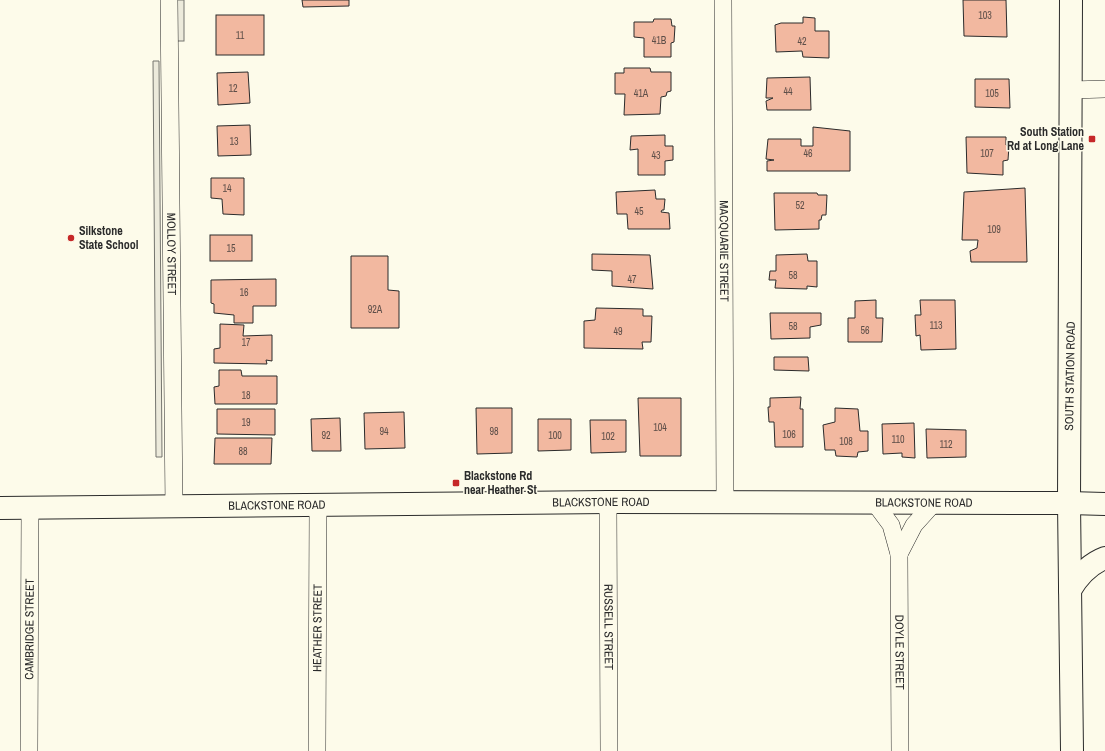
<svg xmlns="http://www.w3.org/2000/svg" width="1105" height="751" font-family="'Archivo Narrow',sans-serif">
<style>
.parking{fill:#eceadb;stroke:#74746e}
.building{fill:#f2b8a0;stroke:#2b2b2b}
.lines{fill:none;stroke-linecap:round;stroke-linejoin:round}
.street-casing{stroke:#2b2b2b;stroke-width:18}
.secondary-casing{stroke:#2b2b2b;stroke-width:24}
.primary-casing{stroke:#2b2b2b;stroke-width:24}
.street{stroke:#fdfbea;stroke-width:17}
.secondary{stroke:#fdfbea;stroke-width:22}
.primary{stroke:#fdfbea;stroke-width:22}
.poi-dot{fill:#c62828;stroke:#fdfbea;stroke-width:1.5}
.labels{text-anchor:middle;stroke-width:3;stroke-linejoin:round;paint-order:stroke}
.number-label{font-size:10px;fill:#5d4e48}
.poi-label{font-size:12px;font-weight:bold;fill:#2b2b2b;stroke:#fdfbea;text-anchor:start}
.street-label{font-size:12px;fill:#2b2b2b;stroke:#fdfbea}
</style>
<rect width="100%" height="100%" fill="#fdfbea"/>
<g class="parking">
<rect x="177" y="0" width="7" height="41"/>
<path d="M153 61H159L162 457H156Z"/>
</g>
<g class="building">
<path d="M302 0H349V6L303 7Z"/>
<path d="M963 0H1006L1007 37 964 36Z"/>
<rect x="216" y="15" width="48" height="40"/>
<path d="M803 17 815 18V31H829V58L803 57 802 51 776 52 775 25 781 23H803Z"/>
<path d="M654 19H671L672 26H675L674 42 671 43V57H644V38L634 37V22H653Z"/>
<path d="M624 68H650L651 72H671V91L667 92 666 96 661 97 660 114 624 115 625 94H615V73H624Z"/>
<path d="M248 72 250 103 218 105 217 73Z"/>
<path d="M810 77 811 110H767L766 101 773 98H766L767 78Z"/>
<path d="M975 79H1009L1010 108 975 107Z"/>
<path d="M250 125 251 155 218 156 217 126Z"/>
<path d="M813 127 850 131V171H767V161L774 160 766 159 768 139H801V146H813Z"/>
<path d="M665 135V146H673V160L665 161V175H638V149L630 150 631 136Z"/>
<path d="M966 137H1006V145L1009 146 1008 160 1003 161V175L967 173Z"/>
<path d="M211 178H244V215L223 214 222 199 211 198Z"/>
<path d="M1025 188 1027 262H971L970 251 977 248 978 240H962L964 192Z"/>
<path d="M655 190 656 199H665L664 210H662L661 212 669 213 670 229H628L627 214H617L616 192Z"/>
<path d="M774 193H817L818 195H827L826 215H822L821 220H819V229L775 230Z"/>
<rect x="210" y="235" width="42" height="26"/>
<path d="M592 254 650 255 653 289 612 286V271L592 270Z"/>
<path d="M807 254 808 261H817V287L807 286V289L775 288 776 280H769L770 271H776V255Z"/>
<path d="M351 256H388V290L399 291V328H351Z"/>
<path d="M276 279V306H253V323H234V315L214 313V304L211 303V280Z"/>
<path d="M876 300V318H883L882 342H848V318H855V301Z"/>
<path d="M920 300H955L956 349 921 350 920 335 916 336 915 315H921Z"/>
<path d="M596 308 643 309V316H652L651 342H642L643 349 584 348V321L595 320Z"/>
<path d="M770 313H821V325L810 327V338L771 339Z"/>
<path d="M220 324 244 325 243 336 272 335V361L266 360 267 364 214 363V349L220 348Z"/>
<path d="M774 357H808L809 371 774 370Z"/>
<path d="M219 370H241L242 376H277V404H215L214 387 219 386Z"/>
<path d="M801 397 800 409H803V447H775L774 422H769L768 407H770V398Z"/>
<path d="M638 398H681V456H640Z"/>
<path d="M476 408H512V453L477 454Z"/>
<path d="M835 408 858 409 860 431H868V451L858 452 857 457 836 456 835 450H825L823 425 835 422Z"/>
<path d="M217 409H275V435L217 434Z"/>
<path d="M404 412 405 448 365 449 364 413Z"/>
<path d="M340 418 341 451H312L311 419Z"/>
<path d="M538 419H571V450L538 451Z"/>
<path d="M590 420H626V452L591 453Z"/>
<path d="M914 423 915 458 902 457V453L883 454 882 424Z"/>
<path d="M926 429 966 430V457L927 458Z"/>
<path d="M215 438H272L271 464H214Z"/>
</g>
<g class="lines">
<g class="street-casing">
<g id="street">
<path id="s1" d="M169 0 174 508"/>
<path id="s2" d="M723 0 725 502"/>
<path d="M1072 90 1105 89"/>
<path id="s3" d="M608 502 609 751"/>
<path id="s4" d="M874 502 891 525 899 554 900 751"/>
<path d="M899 554 914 525 933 504"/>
<path id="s5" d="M29 751 30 508"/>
<path id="s6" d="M317 751 318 506"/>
</g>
</g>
<g class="secondary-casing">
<g id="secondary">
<path id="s7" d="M0 508 608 502 1069 503"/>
</g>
</g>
<g class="primary-casing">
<g id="primary">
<path d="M1071 0 1069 503 1072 751"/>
<path d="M1069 503 1105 504"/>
<path d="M1070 590C1079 575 1089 564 1105 558"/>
</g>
</g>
<use href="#street" class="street"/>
<use href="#secondary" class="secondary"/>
<use href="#primary" class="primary"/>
</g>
<g class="poi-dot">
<rect x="1088" y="135" width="8" height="8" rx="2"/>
<circle cx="71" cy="238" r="4"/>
<rect x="452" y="479" width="8" height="8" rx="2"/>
</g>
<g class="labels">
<g class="number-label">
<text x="985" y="19">103</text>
<text x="240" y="39">11</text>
<text x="659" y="44">41B</text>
<text x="802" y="45">42</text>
<text x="233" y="92">12</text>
<text x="788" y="95">44</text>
<text x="641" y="97">41A</text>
<text x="992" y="97">105</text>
<text x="234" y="145">13</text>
<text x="808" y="157">46</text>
<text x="987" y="157">107</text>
<text x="656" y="159">43</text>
<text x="227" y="192">14</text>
<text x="800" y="209">52</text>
<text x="639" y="215">45</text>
<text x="994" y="233">109</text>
<text x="231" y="252">15</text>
<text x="793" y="279">58</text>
<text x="632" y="283">47</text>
<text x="244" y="296">16</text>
<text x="375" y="313">92A</text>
<text x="936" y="329">113</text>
<text x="793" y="330">58</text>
<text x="865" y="334">56</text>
<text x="618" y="335">49</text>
<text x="246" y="346">17</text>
<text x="246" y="399">18</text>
<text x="246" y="426">19</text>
<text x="660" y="431">104</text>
<text x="384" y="435">94</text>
<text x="494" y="435">98</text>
<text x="789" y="438">106</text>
<text x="326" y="439">92</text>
<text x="555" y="439">100</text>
<text x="608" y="440">102</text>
<text x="898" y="443">110</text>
<text x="846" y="445">108</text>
<text x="946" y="448">112</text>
<text x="243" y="455">88</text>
</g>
<g class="poi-label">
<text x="1084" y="136" text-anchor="end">South Station<tspan x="1084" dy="14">Rd at Long Lane</tspan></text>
<text x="79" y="235">Silkstone<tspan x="79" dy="14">State School</tspan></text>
<text x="464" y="480">Blackstone Rd<tspan x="464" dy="14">near Heather St</tspan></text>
</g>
<g class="street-label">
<text dy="4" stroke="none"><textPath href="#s2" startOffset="251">MACQUARIE STREET</textPath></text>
<text dy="4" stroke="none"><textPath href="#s1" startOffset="254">MOLLOY STREET</textPath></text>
<text transform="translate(1070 376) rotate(-89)" y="4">SOUTH STATION ROAD</text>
<text dy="4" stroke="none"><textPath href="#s7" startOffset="601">BLACKSTONE ROAD</textPath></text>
<text dy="4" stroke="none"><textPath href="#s7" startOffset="924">BLACKSTONE ROAD</textPath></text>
<text dy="4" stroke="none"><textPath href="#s7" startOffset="277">BLACKSTONE ROAD</textPath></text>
<text dy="4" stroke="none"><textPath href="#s3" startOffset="125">RUSSELL STREET</textPath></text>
<text dy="4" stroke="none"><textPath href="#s6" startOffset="123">HEATHER STREET</textPath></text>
<text dy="4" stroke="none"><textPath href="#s5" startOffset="122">CAMBRIDGE STREET</textPath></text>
<text dy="4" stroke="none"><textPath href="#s4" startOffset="157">DOYLE STREET</textPath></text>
</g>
</g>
</svg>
